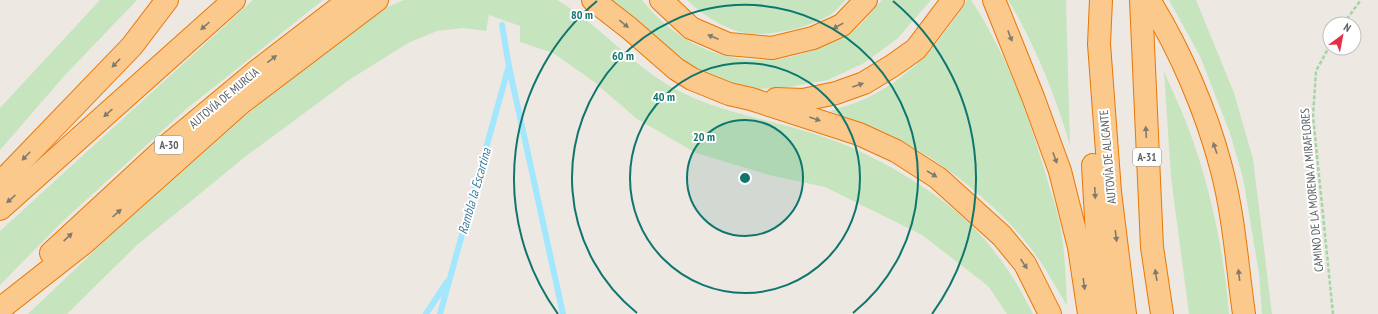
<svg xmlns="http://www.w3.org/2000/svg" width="1378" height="314" font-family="'PT Sans Narrow',sans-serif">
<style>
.grass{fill:#c6e5bf}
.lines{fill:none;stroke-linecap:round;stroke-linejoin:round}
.stream{stroke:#a2e7fd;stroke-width:6}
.highway-casing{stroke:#eb7604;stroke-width:24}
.path{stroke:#a2d6a5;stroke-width:2.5;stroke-dasharray:4 2;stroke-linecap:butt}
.highway{stroke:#fbc98b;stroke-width:22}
.oneway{fill:#827a6d}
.ring{fill:none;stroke:#0f766e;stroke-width:2}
.labels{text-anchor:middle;stroke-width:4;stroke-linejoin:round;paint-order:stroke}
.shield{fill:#fff;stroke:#8c9092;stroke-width:1}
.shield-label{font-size:11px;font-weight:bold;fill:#5a6063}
.street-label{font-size:12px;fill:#5a6063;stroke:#fff}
.water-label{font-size:13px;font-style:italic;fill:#3b7e9d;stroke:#fff}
.centre{fill:#0f766e;stroke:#fff;stroke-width:2}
.ring-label{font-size:12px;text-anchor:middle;font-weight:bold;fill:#0f766e;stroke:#fff;stroke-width:4;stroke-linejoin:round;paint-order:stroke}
</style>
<rect width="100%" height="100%" fill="#ede8e2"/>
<g class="grass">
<path d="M100 0H137L65 75 0 150V108Z"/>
<path d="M253 0H323L185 110 62 222 0 285V231Z"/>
<path d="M404 0H557C602 26 635 70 683 93 725 114 774 120 818 135 869 151 939 191 975 229 999 254 1018 283 1033 314H1007L988 286 922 235 825 187 769 175 696 153 637 119 593 81 553 53 520 42V26L489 15 486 31 463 28 437 31 408 43 349 80 245 157 137 245 67 314H28L109 237 254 108 305 69 346 34 385 8Z"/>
<path d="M610 0H642C685 54 749 74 814 50 828 45 843 38 855 29 865 22 873 9 882 0H931L897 39 864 63 828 80 789 87 758 89 724 81 696 70Z"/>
<path d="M687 0H846C841 5 834 13 828 16 806 28 775 35 751 34 729 32 702 15 687 0Z"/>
<path d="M967 0H971C1006 53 1027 111 1045 172 1050 189 1056 207 1060 224 1065 251 1066 279 1067 306 1059 292 1051 278 1042 264 1011 217 957 172 909 145 884 131 857 121 830 111 844 106 858 103 871 96 914 74 942 40 967 0Z"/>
<path d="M1008 0H1066L1070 145C1055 95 1035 44 1008 0Z"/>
<path d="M1169 0H1196L1234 93 1253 159 1272 314H1262L1259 274 1243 178 1230 133 1200 56Z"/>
<path d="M1164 71C1172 91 1182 110 1189 130 1211 189 1224 252 1229 314H1189L1171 177Z"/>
</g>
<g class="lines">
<g class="stream">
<path d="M502 25 509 67 563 314"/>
<path d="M426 314 447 282"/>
<path d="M440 314 508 69"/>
</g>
<g class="highway-casing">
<g id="highway">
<path d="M593 0 629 28 676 69 692 79 729 94 751 99 859 134 896 151 938 178 1002 236 1025 264 1050 314"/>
<path d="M661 0 691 28 728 44 772 48 813 38 842 25 866 0"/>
<path d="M994 0 1033 97 1060 171 1079 247 1089 314"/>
<path d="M1101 0 1099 44 1110 192 1125 314"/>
<path d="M1141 0 1152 247 1162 314"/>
<path d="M1149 0C1180 50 1206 110 1221 167 1234 215 1237 265 1244 314"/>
<path d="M776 99 803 100 836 93 864 83 892 66 916 49 953 0"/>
<path d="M1093 165 1098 254 1105 314"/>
<path d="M0 183 132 46 167 0"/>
<path d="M0 209 234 0"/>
<path d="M51 253 169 144 258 70 349 0"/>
<path d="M0 309 84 243 241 103 377 0"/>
</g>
</g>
<g class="path">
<path d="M1343 24 1361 0"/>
<path d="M1330 45 1316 71 1313 116 1333 314"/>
</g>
<use href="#highway" class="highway"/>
</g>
<defs><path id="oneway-solid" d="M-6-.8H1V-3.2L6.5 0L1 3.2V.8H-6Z"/></defs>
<g class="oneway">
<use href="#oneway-solid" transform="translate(624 24) rotate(39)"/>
<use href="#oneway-solid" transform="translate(205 26) rotate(138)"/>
<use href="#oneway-solid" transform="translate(838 26) rotate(151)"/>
<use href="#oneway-solid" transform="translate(1010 36) rotate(69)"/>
<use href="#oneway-solid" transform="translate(713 37) rotate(-157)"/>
<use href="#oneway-solid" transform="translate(272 59) rotate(-37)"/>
<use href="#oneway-solid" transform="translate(116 63) rotate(134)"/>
<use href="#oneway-solid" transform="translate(858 85) rotate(-19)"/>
<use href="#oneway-solid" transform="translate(108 113) rotate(138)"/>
<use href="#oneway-solid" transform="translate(815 119) rotate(19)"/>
<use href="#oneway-solid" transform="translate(1146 132) rotate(-93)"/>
<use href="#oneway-solid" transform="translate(1215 148) rotate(-109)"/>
<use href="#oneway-solid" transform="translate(26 156) rotate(134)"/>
<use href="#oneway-solid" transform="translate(1055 158) rotate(70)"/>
<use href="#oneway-solid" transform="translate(932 174) rotate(32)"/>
<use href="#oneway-solid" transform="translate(1095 193) rotate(87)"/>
<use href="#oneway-solid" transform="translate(11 199) rotate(138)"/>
<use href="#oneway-solid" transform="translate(117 213) rotate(-42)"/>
<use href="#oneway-solid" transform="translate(1116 236) rotate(83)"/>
<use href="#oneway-solid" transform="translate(68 237) rotate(-43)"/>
<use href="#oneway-solid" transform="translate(1024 264) rotate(56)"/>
<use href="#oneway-solid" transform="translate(1156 275) rotate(-99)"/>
<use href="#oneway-solid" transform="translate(1239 275) rotate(-97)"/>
<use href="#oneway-solid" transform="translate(1084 284) rotate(82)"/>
</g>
<circle cx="745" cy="178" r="58" fill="#0f766e" fill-opacity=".12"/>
<g class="ring">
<circle cx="745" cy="178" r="58"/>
<circle cx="745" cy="178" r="115"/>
<path d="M637 313A173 173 0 1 1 853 313"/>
<path d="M558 314A231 231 0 0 1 597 1M893 1A231 231 0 0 1 932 314"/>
</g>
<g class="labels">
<g class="shield">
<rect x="155" y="136" width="28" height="18" rx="3"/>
<rect x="1133" y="148" width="28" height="18" rx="3"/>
</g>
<g class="shield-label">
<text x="169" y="149">A-30</text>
<text x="1147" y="161">A-31</text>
</g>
<g class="street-label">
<text transform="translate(224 98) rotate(-40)" y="4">AUTOVÍA DE MURCIA</text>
<text transform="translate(1108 157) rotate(-95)" y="4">AUTOVÍA DE ALICANTE</text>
<text transform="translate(1312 190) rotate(-95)" y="4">CAMINO DE LA MORENA A MIRAFLORES</text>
</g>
<g class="water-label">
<text transform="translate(474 191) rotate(-74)" y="5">Rambla la Escartina</text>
</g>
</g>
<circle cx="745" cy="178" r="6" class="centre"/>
<g class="ring-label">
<text x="582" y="19">80 m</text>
<text x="623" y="60">60 m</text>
<text x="664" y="101">40 m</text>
<text x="704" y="141">20 m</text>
</g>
<g transform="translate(1342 36) rotate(32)"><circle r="19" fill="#ffffff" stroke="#bdbfc1"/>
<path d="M0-3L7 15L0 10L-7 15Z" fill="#e62f45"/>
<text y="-6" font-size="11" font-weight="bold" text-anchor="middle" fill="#5a6063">N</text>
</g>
</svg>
